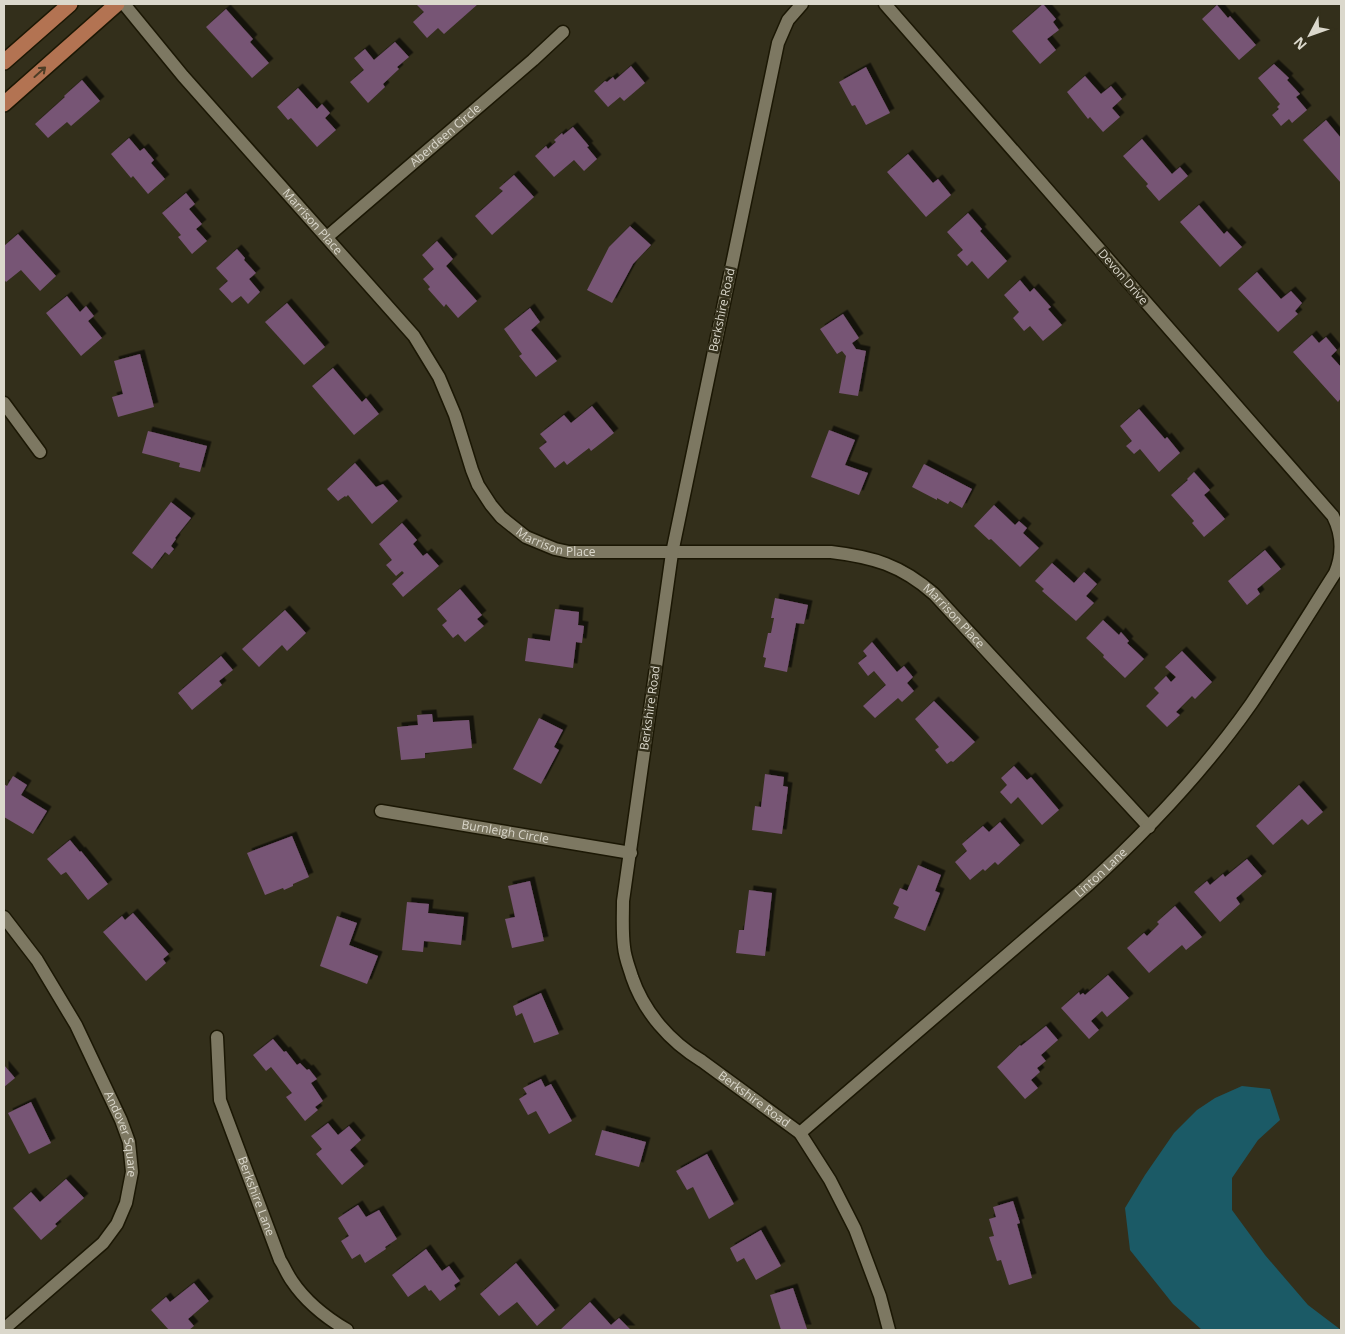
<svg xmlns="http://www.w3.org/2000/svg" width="1345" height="1334" font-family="'Open Sans',sans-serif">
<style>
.water{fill:#1b5a66}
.building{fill:#775474;filter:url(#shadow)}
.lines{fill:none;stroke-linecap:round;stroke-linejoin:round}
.minor-casing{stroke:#1b1704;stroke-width:15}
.primary-casing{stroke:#1b1704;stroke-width:18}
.minor{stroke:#7d7862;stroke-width:12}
.primary{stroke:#b37352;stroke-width:15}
.oneway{stroke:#4d3d26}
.labels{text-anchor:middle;stroke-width:5;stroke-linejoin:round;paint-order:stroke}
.street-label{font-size:12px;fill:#dbd8cc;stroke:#332f1b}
</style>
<defs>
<filter id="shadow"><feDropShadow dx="4.5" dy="-4.5" stdDeviation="0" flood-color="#0009"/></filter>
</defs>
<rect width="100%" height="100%" fill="#332f1b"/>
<path class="water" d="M1242 1086 1270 1089 1280 1120 1258 1140 1232 1178V1210L1265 1255 1308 1305 1341 1330H1202L1173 1304 1130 1250 1125 1208 1145 1175 1174 1133 1197 1110 1215 1098Z"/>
<g class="building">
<path d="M416 4H478L444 34 438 28 427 38 413 22 424 12Z"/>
<path d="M1043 4 1056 19 1053 22 1059 30 1047 39 1056 50 1040 64 1012 31Z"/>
<path d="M1217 5 1228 18 1230 16 1256 45 1239 60 1202 19Z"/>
<path d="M226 9 253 39 250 42 269 63 252 78 206 27Z"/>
<path d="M395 42 409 57 397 67 399 69 383 84 385 87 368 103 350 82 364 70 354 58 365 49 374 60Z"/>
<path d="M1274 64 1289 78 1287 80 1300 94 1296 97 1307 110 1292 123 1289 119 1281 126 1272 115 1279 109 1277 107 1280 104 1258 78Z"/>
<path d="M631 66 645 83 624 101 620 97 608 107 594 91 605 81 607 82 613 77 615 80Z"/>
<path d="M866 67 890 113 866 125 855 105 852 106 839 82Z"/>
<path d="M1085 76 1101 94 1111 86 1122 99 1112 108 1120 117 1103 132 1090 117 1088 119 1067 92Z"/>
<path d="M82 80 100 101 71 126 67 122 48 138 35 124 65 97 64 96Z"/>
<path d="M298 88 317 109 322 104 330 113 325 118 336 130 317 147 291 118 288 120 277 107Z"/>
<path d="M1326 120 1341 138V183L1303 140Z"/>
<path d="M573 127 589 146 587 147 597 159 584 171 574 160 554 177 535 156 546 146 548 149 556 142 554 140 562 133 563 135Z"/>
<path d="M129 138 140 151 144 148 154 160 151 163 165 179 148 194 133 176 131 178 111 154Z"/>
<path d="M1142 139 1172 174 1180 167 1188 176 1159 201 1146 186 1148 184 1123 156Z"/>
<path d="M908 154 933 183 938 179 951 195 926 217 887 172Z"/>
<path d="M514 175 534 197 492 235 475 216 503 191 499 188Z"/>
<path d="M186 193 195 204 189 209 202 224 196 229 207 241 192 254 178 237 181 235 162 213Z"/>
<path d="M1199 205 1224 234 1227 231 1242 247 1220 267 1180 222Z"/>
<path d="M968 213 982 229 980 231 1007 261 988 279 972 261 967 266 957 255 963 250 947 232Z"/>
<path d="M630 226 651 245 633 264 612 303 587 290 609 247Z"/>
<path d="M18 234 56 276 40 291 21 270 6 282 4 279V246Z"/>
<path d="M437 241 453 259 446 266 477 301 458 318 446 304 444 307 428 289 430 287 423 279 434 269 422 255Z"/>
<path d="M237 249 245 258 244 260 256 273 249 279 260 292 248 304 241 296 232 303 219 289 228 281 216 268Z"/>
<path d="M1257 272 1281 299 1291 291 1302 303 1295 311 1298 314 1278 332 1238 289Z"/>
<path d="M1020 280 1030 292 1034 288 1051 307 1048 309 1062 325 1043 341 1030 326 1024 331 1013 318 1019 312 1004 295Z"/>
<path d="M67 296 80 312 86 306 94 316 88 321 102 338 81 356 46 313Z"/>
<path d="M287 303 325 347 304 365 265 322Z"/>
<path d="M530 308 540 322 531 330 557 361 536 377 519 356 522 354 504 329Z"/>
<path d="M843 314 859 338 852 343 856 349 866 351 858 396 839 393 846 356 842 351 837 354 820 329Z"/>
<path d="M1312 335 1319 343 1326 337 1337 350 1331 356 1341 367V398L1338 402 1293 352Z"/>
<path d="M140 354 154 407 118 417 112 397 123 394 114 361Z"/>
<path d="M333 368 362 402 366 398 379 414 354 435 312 386Z"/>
<path d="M592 406 614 433 591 451 589 448 567 465 564 461 555 468 539 448 547 442 540 434 564 415 571 423Z"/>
<path d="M1139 409 1165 439 1167 437 1180 453 1159 472 1140 449 1134 454 1126 446 1132 441 1120 426Z"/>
<path d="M829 430 855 440 845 465 868 473 859 495 811 477Z"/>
<path d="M148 431 207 446 200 472 179 467 180 463 142 453Z"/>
<path d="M355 463 376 487 383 484 398 501 372 524 348 495 346 497 345 496 338 501 327 489Z"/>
<path d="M924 464 972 489 962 508 950 501 948 504 937 498V500L912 487Z"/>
<path d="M1194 472 1210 490 1204 495 1225 519 1204 537 1192 523 1194 521 1171 495 1188 480 1187 479Z"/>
<path d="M171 502 191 518 175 538 176 539 171 546 174 549 169 555 165 552 152 569 132 553Z"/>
<path d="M994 505 1015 525 1019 521 1027 528 1023 533 1039 548 1020 567 991 539 989 540 974 526Z"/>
<path d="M402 523 417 540 413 544 423 556 427 553 439 566 403 597 392 584 404 573 402 571 396 576 386 565 392 560 379 544Z"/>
<path d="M1265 550 1281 569 1257 589 1260 594 1247 605 1228 581Z"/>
<path d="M1052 563 1074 583 1084 572 1097 584 1086 596 1094 603 1076 621 1042 591 1044 589 1035 581Z"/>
<path d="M460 589 482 615 477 619 484 626 465 642 458 634 453 638 442 625 447 621 437 609Z"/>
<path d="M775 598 808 605 804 624 796 623 787 672 764 667 766 658 763 657 768 633H771L774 618H771Z"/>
<path d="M555 609 579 612 578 625 584 626 582 643 576 642 573 668 525 661 528 638 550 641Z"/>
<path d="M285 610 306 633 287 651 282 645 259 667 242 649Z"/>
<path d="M1103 620 1119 635 1121 632 1129 641 1127 643 1144 659 1125 678 1103 657 1104 655 1086 638Z"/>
<path d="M872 642 897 672 904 666 913 677 907 683 914 691 902 702 898 698 875 718 863 706 886 685 874 671 868 676 858 663 867 656 863 651Z"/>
<path d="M1182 651 1212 682 1195 699 1192 696 1176 712 1180 715 1167 727 1146 706 1159 693 1154 688 1166 676 1171 682 1176 677 1165 667Z"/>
<path d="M221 656 233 670 219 681 222 685 192 710 178 693Z"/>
<path d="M934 701 975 742 953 762 951 761 947 764 935 750 939 747 915 719Z"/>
<path d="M432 714 433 722 469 720 472 748 425 753V758L401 760 397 727 418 725 417 715Z"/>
<path d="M539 718 563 730 554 747 559 750 541 784 513 769Z"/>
<path d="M1014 766 1027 780 1031 777 1059 810 1042 825 1018 797 1011 804 1000 792 1007 785 1001 778Z"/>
<path d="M765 774 784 777 783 786 788 787 782 834 752 830 755 806 761 807Z"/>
<path d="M13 776 27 785 21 795 47 811 33 834 4 817V784L7 786Z"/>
<path d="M1299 785 1323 812 1308 825 1302 819 1273 845 1256 826Z"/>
<path d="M1000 822 1020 845 998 865 995 862 985 871 983 869 970 880 955 862 967 851 962 844 983 826 989 832Z"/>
<path d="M292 836 309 877 293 884V886L284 890 283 888 265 895 247 853Z"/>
<path d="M70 840 80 852 81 851 108 884 88 900 66 872 61 875 47 859Z"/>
<path d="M1247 859 1262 876 1236 898 1240 904 1220 922 1194 892 1207 881 1210 885 1223 874 1225 877Z"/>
<path d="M918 865 941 875 935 891 940 893 925 931 894 918 899 907 893 904 900 888 907 891Z"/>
<path d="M530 881 544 941 512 948 505 919 515 917 508 886Z"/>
<path d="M749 890 772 893 765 956 736 953 739 930H744Z"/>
<path d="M407 902 429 904 428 913 464 917 461 945 424 941 423 952 402 950Z"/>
<path d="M1175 906 1202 937 1186 950 1182 945 1149 973 1127 948 1144 933 1147 936 1159 924 1157 922Z"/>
<path d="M133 913 169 954 163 959 166 963 146 981 103 932 122 916 125 920Z"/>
<path d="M337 916 357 923 349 945 378 956 367 984 320 966Z"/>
<path d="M1108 975 1129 998 1107 1017 1102 1011 1091 1021 1099 1030 1089 1039 1061 1008 1079 992 1080 995 1083 993 1085 995Z"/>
<path d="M541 993 559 1034 534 1043 522 1013 516 1016 513 1006Z"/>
<path d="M1046 1026 1058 1040 1041 1055 1046 1061 1037 1068 1040 1072 1031 1080 1038 1088 1025 1099 997 1067 1020 1045 1021 1046Z"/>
<path d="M273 1039 284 1052 286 1051 297 1065 300 1063 307 1070 309 1069 317 1079 311 1083 323 1101 315 1107 318 1110 305 1121 286 1097 292 1093 271 1067 266 1071 253 1055Z"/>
<path d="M4 1065 15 1078 4 1087Z"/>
<path d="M541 1079 545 1087 551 1084 572 1121 549 1134 536 1111 528 1115 519 1099 527 1094 523 1088Z"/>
<path d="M31 1102 51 1143 29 1154 8 1113Z"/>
<path d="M328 1123 338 1135 349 1126 361 1140 350 1150 364 1166 342 1185 316 1154 322 1149 311 1136Z"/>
<path d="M602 1130 646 1142 639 1167 595 1155Z"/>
<path d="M707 1154 734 1204 709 1219 693 1187 687 1190 676 1171Z"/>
<path d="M66 1179 84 1198 55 1224 57 1226 41 1240 13 1208 31 1192 40 1202Z"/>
<path d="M1013 1201 1020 1223 1017 1224 1032 1278 1009 1285 1001 1260 997 1261 989 1237 994 1236 989 1219 996 1217 993 1207Z"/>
<path d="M358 1205 366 1217 379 1210 397 1239 385 1247 386 1249 365 1263 360 1254 352 1259 341 1241 349 1236 338 1218Z"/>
<path d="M761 1230 781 1266 756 1280 744 1258 737 1262 730 1248Z"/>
<path d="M426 1249 442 1271 449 1266 460 1281 454 1285 456 1289 440 1301 431 1290 429 1291 425 1285 408 1297 392 1275Z"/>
<path d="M516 1263 555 1310 537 1326 517 1302 499 1316 480 1294Z"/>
<path d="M194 1283 209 1301 188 1319 194 1326 189 1330H169L151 1310 166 1297 170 1302Z"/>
<path d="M793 1288 807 1329 781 1330 770 1295Z"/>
<path d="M590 1302 611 1325 619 1318 631 1330H560Z"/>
</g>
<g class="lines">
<g class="minor-casing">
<g id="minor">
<path id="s1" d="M124 4 183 76 414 336 439 377 455 415 472 470 478 485 491 505 501 517 526 537 555 549 569 552H831C873 557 901 565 934 594L1149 827"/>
<path id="s2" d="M802 4 788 20 778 43 672 553 623 901C623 917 622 932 624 947 625 958 629 967 632 977 644 1012 670 1042 702 1061L800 1133 830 1180 855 1229 880 1296 889 1330"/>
<path id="s3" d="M327 237 533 60 563 32"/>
<path d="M4 403 40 452"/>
<path id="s4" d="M381 811 631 853"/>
<path id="s5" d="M4 917 37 960 76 1025 121 1120 129 1142 132 1172 126 1203 117 1224 103 1243 4 1329"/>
<path id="s6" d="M217 1037 220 1100 280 1260C284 1266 287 1274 292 1281 306 1302 325 1317 347 1330"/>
<path id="s7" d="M800 1133 1088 885C1148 830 1204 771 1251 704 1280 661 1307 617 1335 573 1343 554 1342 534 1333 516L885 4"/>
</g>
</g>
<g class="primary-casing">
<g id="primary">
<path d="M4 62 70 4"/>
<path d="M4 104 117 4"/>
</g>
</g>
<use href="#minor" class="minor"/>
<use href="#primary" class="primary"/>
</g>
<defs><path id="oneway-shaft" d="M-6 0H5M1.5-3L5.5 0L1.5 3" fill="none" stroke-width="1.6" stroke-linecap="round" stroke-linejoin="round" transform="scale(1.25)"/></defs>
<use class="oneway" href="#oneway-shaft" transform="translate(40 72) rotate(-42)"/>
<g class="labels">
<g class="street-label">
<text dy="4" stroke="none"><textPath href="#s3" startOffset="156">Aberdeen Circle</textPath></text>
<text dy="4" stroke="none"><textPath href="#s1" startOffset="288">Marrison Place</textPath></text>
<text transform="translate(1123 277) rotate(49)" y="4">Devon Drive</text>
<text transform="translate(722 310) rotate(-78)" y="4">Berkshire Road</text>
<text dy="4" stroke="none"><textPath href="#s1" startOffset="706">Marrison Place</textPath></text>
<text dy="4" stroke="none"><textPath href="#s1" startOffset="1126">Marrison Place</textPath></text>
<text transform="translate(650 708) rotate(-82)" y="4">Berkshire Road</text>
<text dy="4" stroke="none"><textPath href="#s4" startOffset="126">Burnleigh Circle</textPath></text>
<text dy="4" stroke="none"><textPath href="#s7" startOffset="398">Linton Lane</textPath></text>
<text dy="4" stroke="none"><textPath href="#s2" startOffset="1172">Berkshire Road</textPath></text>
<text dy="4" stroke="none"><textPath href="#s5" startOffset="249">Andover Square</textPath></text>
<text dy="4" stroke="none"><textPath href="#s6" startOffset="166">Berkshire Lane</textPath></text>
</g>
</g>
<rect width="1345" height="1334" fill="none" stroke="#dbd8cc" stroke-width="10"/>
<g transform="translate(1310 35) rotate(229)" stroke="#332f1b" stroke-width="4" paint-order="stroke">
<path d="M0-4L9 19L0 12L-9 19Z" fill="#dbd8cc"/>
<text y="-8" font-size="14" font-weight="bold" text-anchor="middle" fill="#dbd8cc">N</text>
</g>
</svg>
